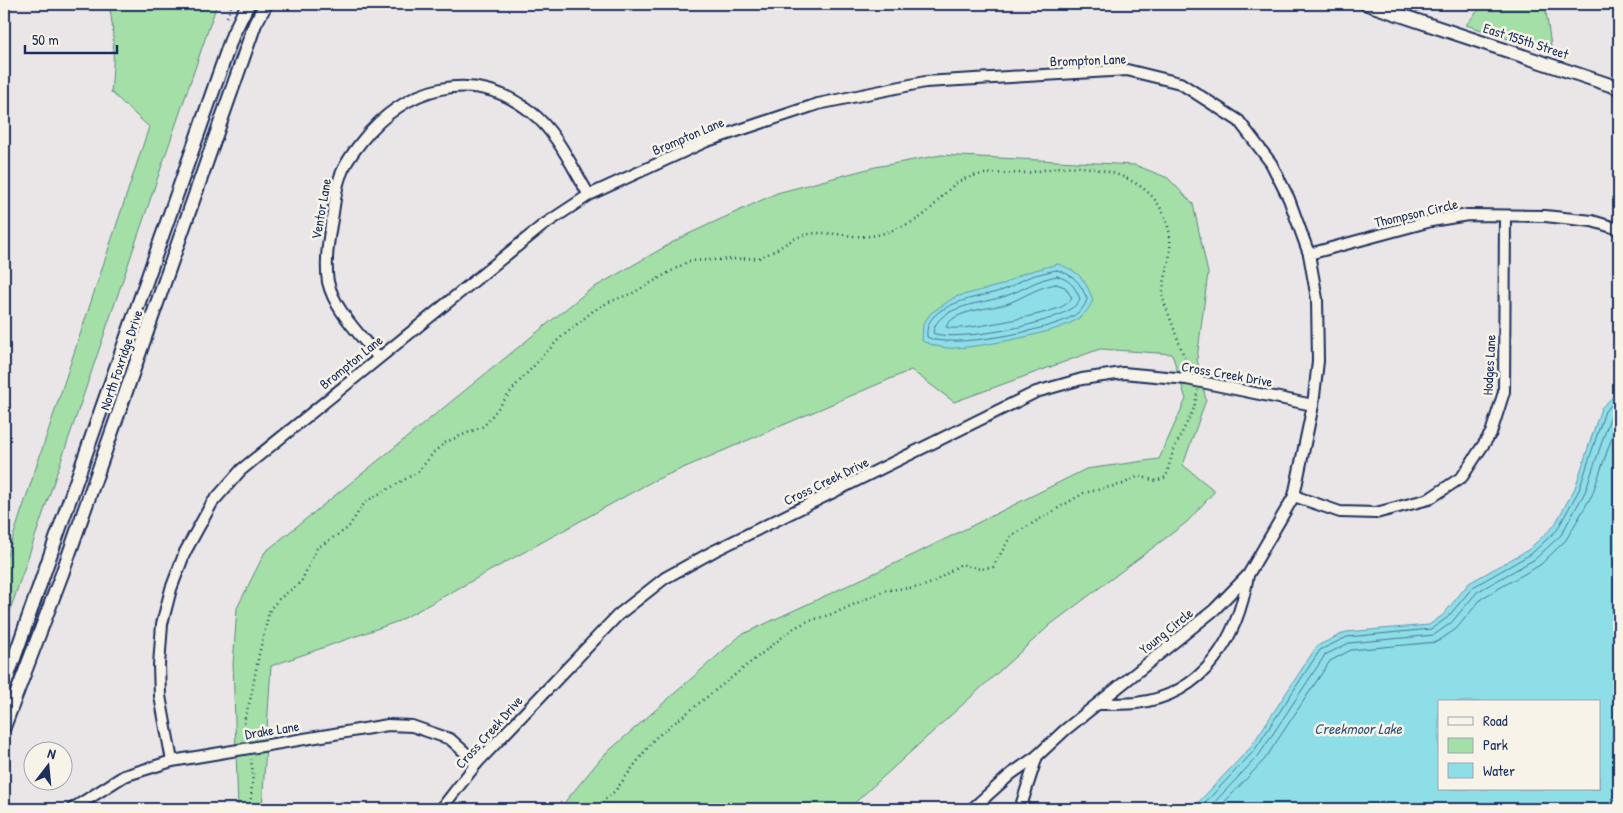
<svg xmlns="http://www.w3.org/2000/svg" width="1623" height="813" font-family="'Patrick Hand',sans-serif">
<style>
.green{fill:#a3dfa6;stroke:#5f8782}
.water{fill:#8edee8;stroke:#6098b1;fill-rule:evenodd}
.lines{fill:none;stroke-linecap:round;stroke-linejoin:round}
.shore{stroke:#497595;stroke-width:1}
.minor-casing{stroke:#1b2f5e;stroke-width:14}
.tertiary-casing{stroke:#1b2f5e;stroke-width:16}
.path{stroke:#1b2f5e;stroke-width:2.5;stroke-dasharray:1 4;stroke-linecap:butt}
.minor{stroke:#f7f3e8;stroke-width:10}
.tertiary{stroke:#f7f3e8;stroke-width:12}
.labels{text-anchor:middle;stroke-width:5;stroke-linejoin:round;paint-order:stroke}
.street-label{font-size:14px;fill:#1b2f5e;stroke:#f7f3e8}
.water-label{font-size:15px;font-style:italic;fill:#32527a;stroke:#f7f3e8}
</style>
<rect width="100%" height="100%" fill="#eae6e8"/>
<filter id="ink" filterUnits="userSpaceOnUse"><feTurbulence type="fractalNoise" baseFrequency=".02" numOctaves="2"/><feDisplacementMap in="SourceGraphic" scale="10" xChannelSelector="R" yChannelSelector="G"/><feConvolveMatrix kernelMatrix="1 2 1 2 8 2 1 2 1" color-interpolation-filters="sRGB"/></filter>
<g filter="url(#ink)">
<g class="green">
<path d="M109 4H217L4 628V564L149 127 111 92C114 61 115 34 109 4Z"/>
<path d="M1483 4H1545L1552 53 1466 25Z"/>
<path d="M941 155 1135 165 1168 178 1193 204 1208 273 1197 359 1206 400 1183 465 1215 491 1187 522 1050 625 848 809H559L603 756 741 635 913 555 1086 469 1159 459 1186 399 1172 354 1100 349 954 402 911 370 653 481 399 621 271 666 262 809H238L233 664 237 608 265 552 588 291 682 237 777 193 875 167Z"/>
</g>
<g class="water">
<path d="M1058 264C1080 272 1084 278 1093 300 1089 309 1085 314 1076 320 1057 333 980 347 955 348 944 349 932 345 922 341L923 324 931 313 955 297 1002 285 1024 273Z"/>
<path d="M1619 391V809H1192L1250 748 1317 646 1346 632 1429 625 1443 615 1469 583 1528 550 1554 526 1575 488 1601 408ZM1439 702H1599V789H1439Z"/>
</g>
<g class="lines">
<g class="shore">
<path d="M1057 270C1074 275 1080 282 1087 299 1085 307 1080 312 1073 316 1052 330 947 350 927 337 923 302 981 298 1003 290 1011 288 1019 281 1027 278 1037 274 1047 272 1057 270Z"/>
<path d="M1057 276C1070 280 1075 286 1080 299 1072 323 954 343 933 333 936 305 987 303 1006 296 1025 289 1035 280 1057 276Z"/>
<path d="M1056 284 1065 287 1072 298C1068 304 1062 307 1056 309 1041 315 957 333 946 327 953 309 994 309 1009 303 1026 296 1038 287 1056 284Z"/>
<path d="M1199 809 1254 751 1320 650 1347 637 1431 629 1447 618 1473 587 1531 554 1557 530 1579 490 1605 411 1619 398"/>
<path d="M1208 809 1259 755 1325 655 1349 643 1434 635 1451 623 1477 592 1535 559 1561 535 1585 492 1611 415 1619 406"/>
<path d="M1218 809 1265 759 1330 661 1351 650 1437 642 1456 629 1482 598 1540 565 1566 540 1592 495 1619 417"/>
</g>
<g class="minor-casing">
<g id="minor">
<path d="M1309 254 1431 221 1468 215 1545 216 1592 221 1619 229"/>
<path d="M378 357C360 334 335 311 328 282 325 264 328 242 331 225 334 210 335 191 340 177 344 165 354 151 362 141 404 87 473 66 531 112 557 132 572 167 589 195"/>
<path d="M1294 496 1340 512 1376 513 1429 499 1462 477 1491 433 1504 392 1505 216"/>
<path d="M1098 704C1111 704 1124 704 1136 703 1205 695 1238 637 1248 575"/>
<path d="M172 761 160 696 159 665 162 624 171 589 185 552 212 503 241 470 542 226 589 195 707 141 818 104 925 82 1127 70 1180 83 1239 121 1271 163 1289 199 1309 254 1317 299 1318 361 1313 405 1294 496 1248 575 1214 610 1065 730 1037 756 1011 774 972 809"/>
<path d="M72 809 124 776 172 761 388 725 412 726 450 739 477 763"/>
<path d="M441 809 477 763 618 615 665 578 714 551 1036 392 1082 379 1123 373 1187 379 1313 405"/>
<path d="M1020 809 1037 756"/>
</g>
</g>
<g class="tertiary-casing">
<g id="tertiary">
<path d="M1367 4 1619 88"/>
<path d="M4 687 233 34 248 4"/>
<path d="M4 727 62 574 255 24 266 4"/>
</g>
</g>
<g class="path">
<path d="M227 17 232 4"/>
<path d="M247 738 244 721 251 697 259 654 270 609 279 599 301 582 317 548 348 528 365 502 418 472 434 452 446 442 484 426 517 384 559 339 593 311 609 302 633 293 689 261 758 258C776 253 790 237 809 234 834 229 858 243 887 232 899 228 918 221 927 212 940 201 948 186 964 179 984 171 1003 174 1023 173 1036 172 1048 169 1060 167 1096 164 1146 177 1162 211 1172 230 1172 250 1167 270 1165 280 1162 288 1163 299L1189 370"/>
<path d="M250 809 253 774 251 759"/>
<path d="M594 809 615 791 654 739 794 628 806 622 835 613 886 590 921 587 934 582 961 564 980 569 993 567 1011 536 1084 493 1123 484 1139 476 1156 481 1166 477 1173 451 1194 408 1198 390"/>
</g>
<use href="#minor" class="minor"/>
<use href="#tertiary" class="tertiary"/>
</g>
</g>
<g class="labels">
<g class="street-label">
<text transform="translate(1526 41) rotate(18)" y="5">East 155th Street</text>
<text transform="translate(1088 60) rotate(-2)" y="5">Brompton Lane</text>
<text transform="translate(688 136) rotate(-23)" y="5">Brompton Lane</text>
<text transform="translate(321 209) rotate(-80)" y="5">Ventor Lane</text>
<text transform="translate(1416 213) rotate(-13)" y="5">Thompson Circle</text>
<text transform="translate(121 360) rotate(-71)" y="5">North Foxridge Drive</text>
<text transform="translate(351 362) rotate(-39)" y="5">Brompton Lane</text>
<text transform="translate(1489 365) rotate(-87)" y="5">Hodges Lane</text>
<text transform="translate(1227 374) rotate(10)" y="5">Cross Creek Drive</text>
<text transform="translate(826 481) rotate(-26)" y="5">Cross Creek Drive</text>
<text transform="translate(1166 631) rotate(-39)" y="5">Young Circle</text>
<text transform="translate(272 730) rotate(-9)" y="5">Drake Lane</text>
<text transform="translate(489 732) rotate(-48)" y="5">Cross Creek Drive</text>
</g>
<g class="water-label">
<text x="1358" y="734">Creekmoor Lake</text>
</g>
</g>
<rect width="1623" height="813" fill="none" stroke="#f7f3e8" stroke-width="20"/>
<rect x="10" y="10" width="1603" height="793" fill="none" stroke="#1b2f5e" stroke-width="2" filter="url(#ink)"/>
<rect x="1438" y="700" width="162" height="90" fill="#f7f3e8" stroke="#9fa5b1"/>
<rect x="1448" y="717" width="25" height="8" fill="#f7f3e8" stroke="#9fa5b1"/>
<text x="1483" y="726" font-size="15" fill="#1b2f5e">Road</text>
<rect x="1448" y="738" width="25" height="15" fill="#a3dfa6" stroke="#9fa5b1"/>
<text x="1483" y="750" font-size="15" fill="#1b2f5e">Park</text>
<rect x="1448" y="763" width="25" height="15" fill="#8edee8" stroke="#9fa5b1"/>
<text x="1483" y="776" font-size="15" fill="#1b2f5e">Water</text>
<g transform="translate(48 766) rotate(16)"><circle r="24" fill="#f7f3e8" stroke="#9fa5b1"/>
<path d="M0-4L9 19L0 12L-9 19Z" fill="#1b2f5e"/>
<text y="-8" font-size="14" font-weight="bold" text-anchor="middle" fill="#1b2f5e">N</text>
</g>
<path d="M25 45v8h92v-8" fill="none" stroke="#1b2f5e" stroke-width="2.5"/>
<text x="32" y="45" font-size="15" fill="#1b2f5e" stroke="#f7f3e8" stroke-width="4" paint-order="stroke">50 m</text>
</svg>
